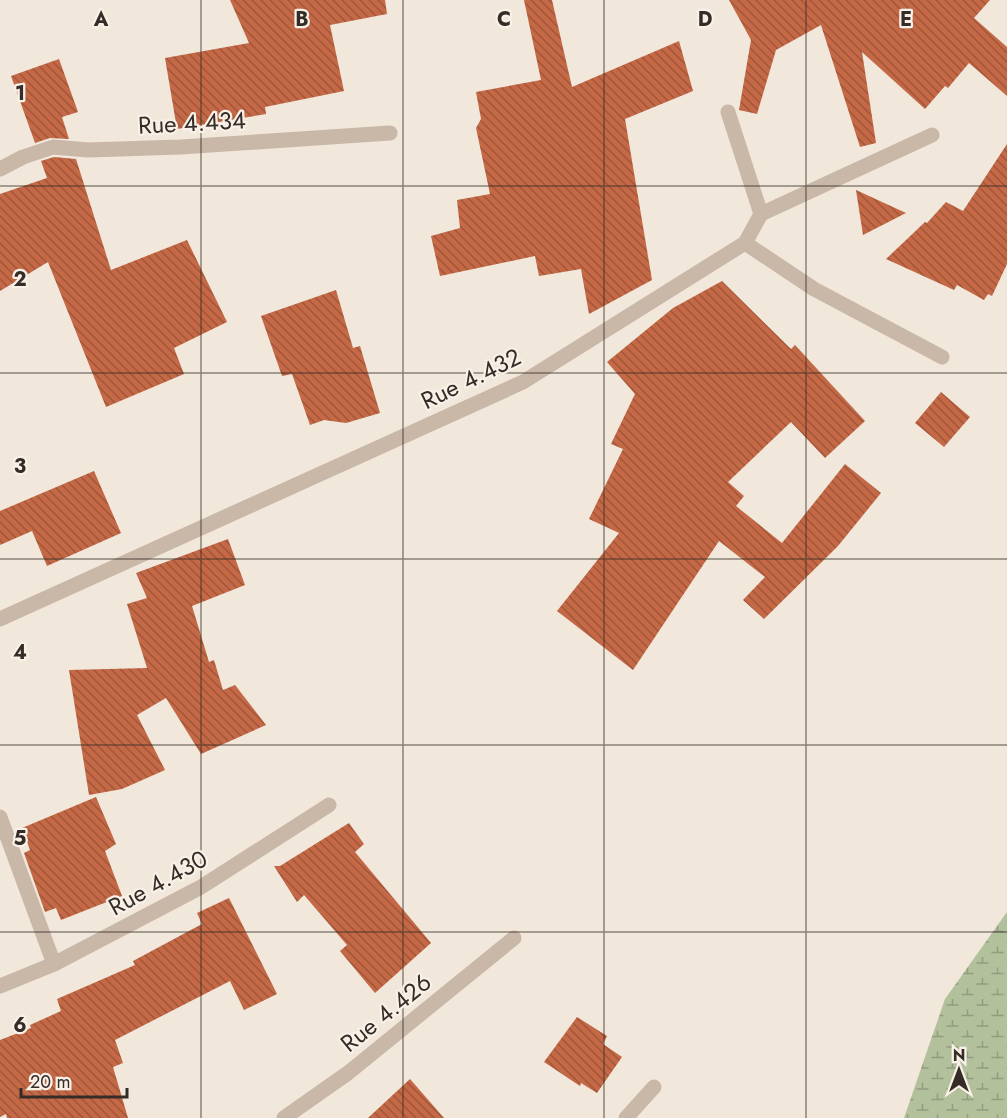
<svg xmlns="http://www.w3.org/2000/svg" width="1007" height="1118" font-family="Jost,sans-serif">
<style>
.wetland{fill:url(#wetland-marsh)}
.building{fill:url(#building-back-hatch)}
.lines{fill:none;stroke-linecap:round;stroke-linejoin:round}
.minor{stroke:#c9b7a7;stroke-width:15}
.grid{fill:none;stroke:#352c27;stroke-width:1.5;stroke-opacity:0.55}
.labels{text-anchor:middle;stroke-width:4.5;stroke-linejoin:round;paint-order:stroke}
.street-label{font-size:24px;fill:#352c27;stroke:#f9f1e7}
.grid-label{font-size:20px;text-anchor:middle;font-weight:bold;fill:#352c27;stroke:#f9f1e7;stroke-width:4.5;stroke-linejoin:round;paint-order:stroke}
</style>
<defs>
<pattern id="wetland-marsh" width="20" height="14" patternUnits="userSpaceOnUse" patternTransform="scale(1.5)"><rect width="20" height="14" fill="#b2c09b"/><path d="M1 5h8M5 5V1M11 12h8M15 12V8" fill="none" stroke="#929c7e"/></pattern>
<pattern id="building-back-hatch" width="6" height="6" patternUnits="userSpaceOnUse" patternTransform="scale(1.5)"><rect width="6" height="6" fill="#c46846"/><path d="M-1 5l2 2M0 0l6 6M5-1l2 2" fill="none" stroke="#a0563a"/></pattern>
</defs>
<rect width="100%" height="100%" fill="#f1e7db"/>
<path class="wetland" d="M1007 912V1118H904L945 999Z"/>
<g class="building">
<path d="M230 0H385L387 14 330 25 344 91 265 107 266 114 177 129 165 58 249 43Z"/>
<path d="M524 0H552L572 87 679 41 693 91 625 119 652 280 589 314 581 269 539 276 535 256 440 276 431 236 460 228 457 200 490 194 476 128 481 119 476 92 541 80Z"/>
<path d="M729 0H990L974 18 1007 47V96L969 63 948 88 945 86 925 109 862 52 876 143 860 147 821 25 776 50 757 114 739 110 751 40Z"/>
<path d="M59 59 78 112 62 117 69 139 50 138 35 143 11 76Z"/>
<path d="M1007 144V264L992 296 988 294 984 300 957 285 954 290 886 259 925 222 927 223 946 202 963 211Z"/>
<path d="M54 157 76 159 111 270 187 240 227 322 174 348 184 374 106 407 48 262 0 291V194L47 178 41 161Z"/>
<path d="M856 190 906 213 863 235Z"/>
<path d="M722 281 791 349 795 345 865 421 825 458 791 422 728 482 744 496 736 506 782 543 845 464 881 493 838 546 764 619 743 600 765 577 719 541 633 670 557 611 619 533 589 519 623 449 611 444 635 394 607 362 673 308Z"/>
<path d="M336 290 353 348 360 346 380 413 346 423 324 420 310 425 292 374 282 376 261 316Z"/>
<path d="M941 392 970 417 944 447 915 423Z"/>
<path d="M94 471 121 533 47 566 32 531 0 545V511Z"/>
<path d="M228 539 245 585 192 606 209 662 214 660 223 690 235 685 266 725 201 754 166 698 137 715 165 770 122 789 89 795 69 670 147 668 127 604 147 598 136 573Z"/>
<path d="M96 797 116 844 105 851 122 896 61 920 56 908 45 912 24 853 30 850 22 828Z"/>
<path d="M349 823 364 844 355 852 431 943 375 993 340 951 347 945 304 895 297 902 274 866H280Z"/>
<path d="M229 898 277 994 244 1010 230 981 115 1040 123 1063 113 1067 128 1118H7L6 1114 0 1117V1040L31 1028 30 1025 61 1011 57 999 135 965 133 961 202 924 197 913Z"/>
<path d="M577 1017 607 1036 603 1044 622 1057 597 1093 581 1083 580 1086 544 1062Z"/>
<path d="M410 1079 444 1118H368Z"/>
</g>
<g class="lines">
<g class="minor">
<path d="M728 112 761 214"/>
<path d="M0 169 23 157 53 147 88 150 181 147 390 133"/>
<path d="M745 243 814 289 942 357"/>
<path d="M0 619 523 382 745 243 761 214 932 135"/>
<path d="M0 817 54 964"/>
<path d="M0 986 54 964 201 887 329 805"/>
<path d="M284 1118 348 1073 514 938"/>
<path d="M626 1118 654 1087"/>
</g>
</g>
<path class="grid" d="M201 0V1118M403 0V1118M604 0V1118M806 0V1118M0 186H1007M0 373H1007M0 559H1007M0 745H1007M0 932H1007"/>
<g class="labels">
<g class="street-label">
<text transform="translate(192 123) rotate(-3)" y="8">Rue 4.434</text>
<text transform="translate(471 379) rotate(-26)" y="8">Rue 4.432</text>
<text transform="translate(158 883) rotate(-29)" y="8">Rue 4.430</text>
<text transform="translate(386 1013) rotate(-39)" y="8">Rue 4.426</text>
</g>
</g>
<g class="grid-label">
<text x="101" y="26">A</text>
<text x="302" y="26">B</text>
<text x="504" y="26">C</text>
<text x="705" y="26">D</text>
<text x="906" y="26">E</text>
<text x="20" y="100">1</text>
<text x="20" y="286">2</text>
<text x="20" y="473">3</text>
<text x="20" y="659">4</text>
<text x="20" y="845">5</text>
<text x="20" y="1032">6</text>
</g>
<g transform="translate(959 1070)" stroke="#f9f1e7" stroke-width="4.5" paint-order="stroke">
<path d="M0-4.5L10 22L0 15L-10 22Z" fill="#352c27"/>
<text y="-9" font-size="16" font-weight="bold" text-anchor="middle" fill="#352c27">N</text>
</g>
<path d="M21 1088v9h106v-9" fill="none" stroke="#352c27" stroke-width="3"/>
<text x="30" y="1088" font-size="18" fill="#352c27" stroke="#f9f1e7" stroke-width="4.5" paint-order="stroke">20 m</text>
</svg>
